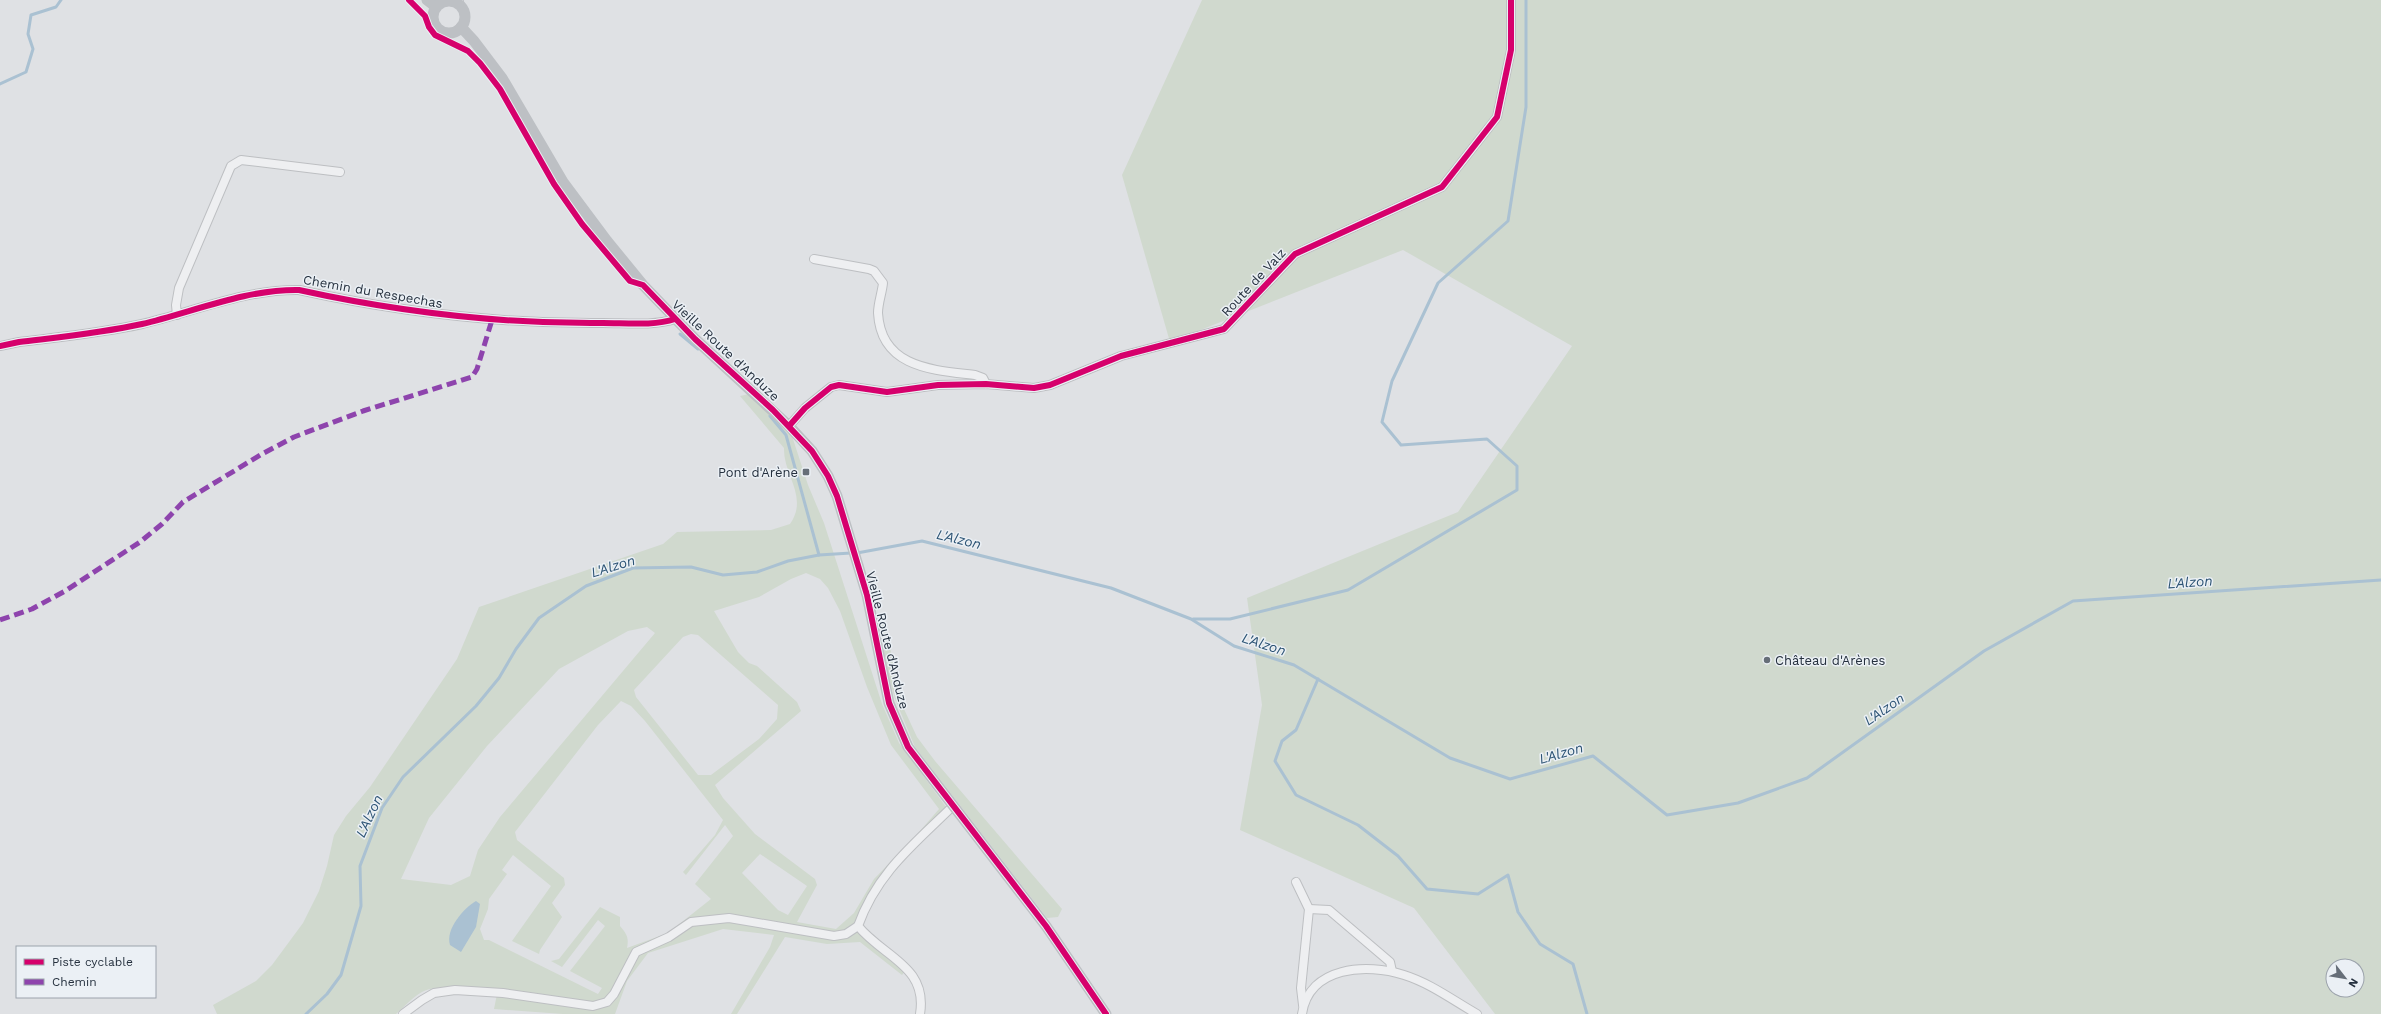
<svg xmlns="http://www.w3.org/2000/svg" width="2381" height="1014" font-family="'Work Sans',sans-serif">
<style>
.green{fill:#d0d9ce;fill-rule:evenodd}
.water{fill:#aac1d2}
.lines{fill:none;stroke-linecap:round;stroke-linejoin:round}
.stream{stroke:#aac1d2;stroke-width:3}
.street-casing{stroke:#bdbfc2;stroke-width:10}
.street{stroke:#eeeff1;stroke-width:8}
.secondary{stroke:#bdc0c4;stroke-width:11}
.quiet{stroke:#8e44ad;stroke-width:5;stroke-dasharray:10 5;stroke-linecap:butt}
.cycleway-casing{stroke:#ebf0f5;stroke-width:8}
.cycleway{stroke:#d6006c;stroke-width:6}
.poi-dot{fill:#666e78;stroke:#ebf0f5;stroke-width:1.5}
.labels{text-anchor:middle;stroke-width:3;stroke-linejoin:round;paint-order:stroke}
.street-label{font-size:13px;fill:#25303e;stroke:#ebf0f5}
.poi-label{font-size:13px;fill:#25303e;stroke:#ebf0f5;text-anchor:end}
.water-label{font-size:14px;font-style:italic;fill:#2c5374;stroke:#ebf0f5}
</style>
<rect width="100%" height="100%" fill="#dfe1e4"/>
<g class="green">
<path d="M1202 0H2381V1014H1495L1414 908 1240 830 1262 705 1247 598 1458 512 1572 346 1403 250 1170 342 1122 175ZM2333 966H2357V990H2333Z"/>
<path d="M749 394 792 436 808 485 824 523 882 704 899 743 949 811 889 869 858 926 907 969 902 975 860 942 827 944 785 937 737 1014H731L770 947 774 935 723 929 648 953 627 981 615 1014H563L494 1009 498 989C483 987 434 984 422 992 413 997 404 1007 396 1014H217L213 1005 256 981 272 965 303 923 319 891 327 866 334 835 346 816 370 787 457 659 479 607 663 544 677 532 771 530 790 524C809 497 783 475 784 448L740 396ZM806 573 820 579 828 588 840 611 867 687 891 745 939 809 914 838 874 879 854 913 836 929 797 922 817 885 815 879 755 834 723 798 715 785 801 711 797 702 757 666 749 663 738 652 714 611 759 597 791 579ZM647 627 655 633 500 817 478 850 470 876 451 885 401 879 429 818 487 746 559 669 628 631ZM691 634 698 635 778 705 777 719 759 739 711 775H698L636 697 634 690 683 637ZM621 701 631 706 645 721 723 820 715 835 683 872 686 875 725 825 733 836 695 884 711 899 668 933 627 948C629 938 627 934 620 926V917L600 907 559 959 551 961 562 967 598 920 605 926 570 971 602 988 598 994 489 940H484L480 929 488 909 489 899 507 874 502 870 513 855 551 886 512 941 539 954 540 950 562 917 552 903 565 885 564 878 517 840 515 832 598 725ZM760 854 807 886 788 915 778 910 742 873Z"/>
<path d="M884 622 904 709 917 737 935 761 1062 909 1058 917 1047 918 915 747 895 699 886 668 881 625Z"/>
</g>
<path class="water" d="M476 901 480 904 476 927 461 952 450 945C445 929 464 908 476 901Z"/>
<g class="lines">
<g class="stream">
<path d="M0 84 26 72 33 49 28 34 31 15 56 7 61 0"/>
<path d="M680 334 698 349"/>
<path d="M770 416 786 435 819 555"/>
<path d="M857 553 922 541 1111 588 1191 619 1234 646 1294 665 1450 758 1510 779 1593 756 1667 815 1738 803 1807 778 1984 651 2073 601 2381 580"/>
<path d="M1193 619H1230L1348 590 1517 490V466L1487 439 1401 445 1382 422 1392 381 1438 283 1508 221 1526 107V0"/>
<path d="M1318 679 1296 730 1282 741 1275 761 1296 795 1358 825 1398 856 1427 889 1478 894 1508 875 1518 912 1540 944 1573 964 1587 1014"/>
<path d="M306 1014 327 994 341 975 361 906 360 866 382 808 403 777 476 706 499 678 516 649 539 618 586 586 633 568 691 567 723 575 757 572 788 561 819 555 851 553"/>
</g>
<g class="street-casing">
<g id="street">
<path d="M457 3 459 0"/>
<path d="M814 259 869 269 874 271 883 283C882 293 878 303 878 313 881 368 933 370 975 375L983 378 986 384"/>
<path d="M177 315 176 305 179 288 231 166 241 160 340 172"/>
<path d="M0 346 19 342C60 337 102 333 142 324 193 312 246 289 299 290 399 312 501 324 603 323 626 323 654 326 675 319"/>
<path d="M789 426 805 408 831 387 839 385 887 392 938 385 986 384 1034 388 1050 385 1121 356 1224 329 1295 254 1442 187 1497 117 1511 50V0"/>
<path d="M1296 882 1309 909 1301 988 1303 1005"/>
<path d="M1309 909 1329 910 1390 962 1392 971"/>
<path d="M403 1014 422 1000 434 993 455 990 503 993 593 1006 607 1002 614 994 636 952 669 937 691 922 729 918 834 936 846 934 858 926"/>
<path d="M920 1014C928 966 883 957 858 926 877 873 913 845 952 807"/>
<path d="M1302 1014C1309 966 1367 963 1404 975 1430 983 1454 1001 1477 1014"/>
</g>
</g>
<use href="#street" class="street"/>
<g class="secondary">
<path d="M427 0 436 7"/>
<circle cx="449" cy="17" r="16"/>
<path d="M461 27 474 41 502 78 563 182 607 241 643 285 695 339 789 426 812 451 828 476 837 496 867 595 889 703 908 747 1046 926 1106 1014"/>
</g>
<path class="quiet" d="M0 620 32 609 65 591 140 542 162 524 183 502 262 454 294 437 363 411 472 377 477 369 492 320"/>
<g class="cycleway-casing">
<g id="cycleway">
<path d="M409 0 425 16 429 27 435 35 468 51 480 63 500 89 554 184 582 224 630 281 643 285 695 339 773 410 812 451 828 476 837 496 867 595 889 703 908 747 1046 926 1106 1014"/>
<path d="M0 346 19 342C60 337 102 333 142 324 193 312 246 289 299 290 399 312 501 324 603 323 626 323 654 326 675 319"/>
<path d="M789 426 805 408 831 387 839 385 887 392 938 385 986 384 1034 388 1050 385 1121 356 1224 329 1295 254 1442 187 1497 117 1511 50V0"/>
</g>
</g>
<use href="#cycleway" class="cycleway"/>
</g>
<g class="poi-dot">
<rect x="802" y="468" width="8" height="8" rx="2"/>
<circle cx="1767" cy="660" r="4"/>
</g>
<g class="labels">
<g class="street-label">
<text transform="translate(1253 282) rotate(-47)" y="5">Route de Valz</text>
<text transform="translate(373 291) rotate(10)" y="5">Chemin du Respechas</text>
<text transform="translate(726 350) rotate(43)" y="5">Vieille Route d'Anduze</text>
<text transform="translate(888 640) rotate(76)" y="5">Vieille Route d'Anduze</text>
</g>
<g class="poi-label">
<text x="798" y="477">Pont d'Arène</text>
<text x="1775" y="665" text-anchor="start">Château d'Arènes</text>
</g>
<g class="water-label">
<text transform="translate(959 539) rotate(14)" y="5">L'Alzon</text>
<text transform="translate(613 566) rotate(-17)" y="5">L'Alzon</text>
<text transform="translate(2190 582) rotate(-4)" y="5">L'Alzon</text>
<text transform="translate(1264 644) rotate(18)" y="5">L'Alzon</text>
<text transform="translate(1884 709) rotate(-35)" y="5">L'Alzon</text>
<text transform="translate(1561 753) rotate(-16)" y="5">L'Alzon</text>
<text transform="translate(369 816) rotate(-65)" y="5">L'Alzon</text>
</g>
</g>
<rect x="16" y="946" width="140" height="52" fill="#ebf0f5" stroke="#9ca3ac"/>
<rect x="24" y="959" width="20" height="6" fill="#d6006c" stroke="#9ca3ac"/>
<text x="52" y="966" font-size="12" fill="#25303e">Piste cyclable</text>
<rect x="24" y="979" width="20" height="6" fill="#8e44ad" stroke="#9ca3ac"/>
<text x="52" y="986" font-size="12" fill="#25303e">Chemin</text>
<g transform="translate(2345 978) rotate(121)"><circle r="19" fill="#ebf0f5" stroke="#9ca3ac"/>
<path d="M0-3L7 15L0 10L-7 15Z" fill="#666e78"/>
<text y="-6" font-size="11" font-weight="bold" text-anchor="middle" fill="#25303e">N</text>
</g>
</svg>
